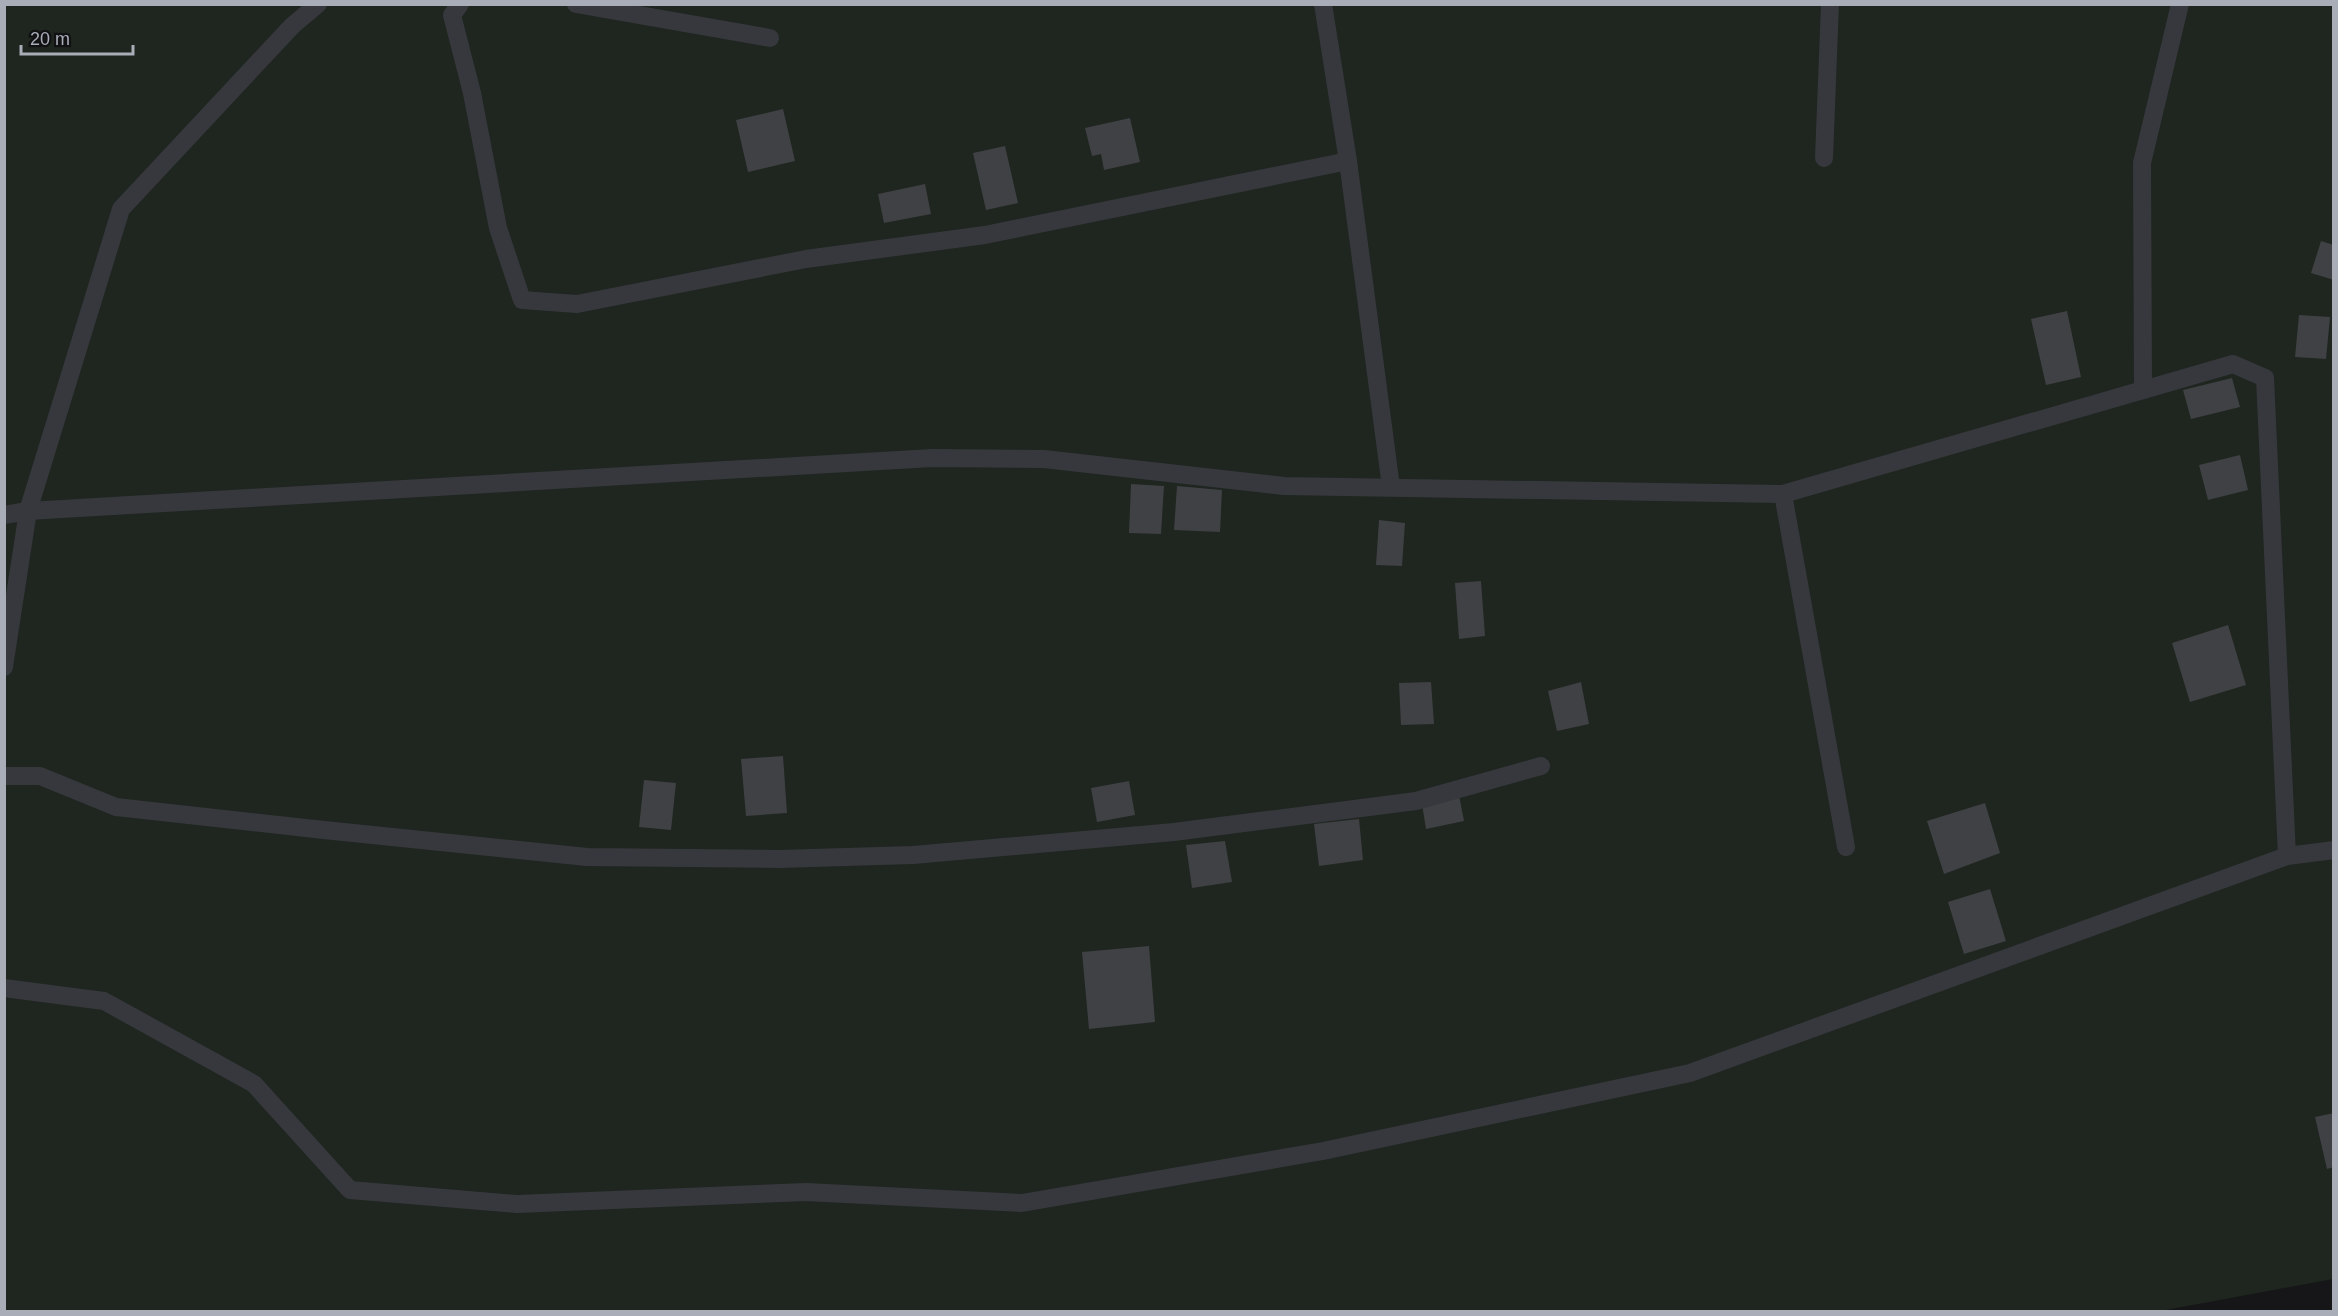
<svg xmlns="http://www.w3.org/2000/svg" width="2338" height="1316" font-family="Helvetica,sans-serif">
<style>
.green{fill:#1e261f}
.building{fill:#404145}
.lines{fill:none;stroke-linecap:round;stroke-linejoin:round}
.service{stroke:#37383d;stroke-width:18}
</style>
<rect width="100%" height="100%" fill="#161618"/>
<path class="green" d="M5 5H2333V1279L2155 1312H5Z"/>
<g class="building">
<path d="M783 109 795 161 748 172 736 120Z"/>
<path d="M1130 118 1140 162 1104 170 1101 154 1092 156 1085 128Z"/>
<path d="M1005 146 1018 203 986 210 973 153Z"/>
<path d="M925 184 931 214 884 223 878 194Z"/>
<path d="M2321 241 2334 245V280L2311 273Z"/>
<path d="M2067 311 2081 377 2046 385 2031 319Z"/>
<path d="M2299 315 2330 317 2326 359 2295 357Z"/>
<path d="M2232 378 2240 407 2191 419 2183 390Z"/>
<path d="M2240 455 2248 490 2208 500 2199 465Z"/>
<path d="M1131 484 1164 486 1161 534 1129 533Z"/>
<path d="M1177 486 1222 490 1220 532 1174 530Z"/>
<path d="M1379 520 1405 523 1402 566 1376 565Z"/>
<path d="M1481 581 1485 636 1459 639 1455 583Z"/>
<path d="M2228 625 2246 685 2190 702 2172 643Z"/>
<path d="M1431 682 1434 724 1401 725 1399 683Z"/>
<path d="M1581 682 1589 724 1557 731 1548 691Z"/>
<path d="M783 756 787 813 746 816 741 759Z"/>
<path d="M644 780 676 783 671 830 639 827Z"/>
<path d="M1129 781 1135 815 1097 822 1091 788Z"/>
<path d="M1459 795 1464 821 1426 829 1422 804Z"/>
<path d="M1985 803 2000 853 1944 874 1927 821Z"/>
<path d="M1359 819 1363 860 1319 866 1314 824Z"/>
<path d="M1225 841 1232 882 1192 888 1186 845Z"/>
<path d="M1990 889 2006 941 1964 954 1948 902Z"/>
<path d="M1149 946 1155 1022 1089 1029 1082 952Z"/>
<path d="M2334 1113V1167L2327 1169 2315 1117Z"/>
</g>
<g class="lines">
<g class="service">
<path d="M460 4 452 15 472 93 498 228 522 300 577 304 806 259 985 235 1348 161"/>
<path d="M576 4 770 38"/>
<path d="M1323 4 1348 161 1391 487"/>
<path d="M1824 158 1830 4"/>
<path d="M2143 390 2142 163 2180 4"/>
<path d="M1783 494 1846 847"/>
<path d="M4 515 28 511 932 458 1044 459 1284 486 1783 494 2233 364 2265 378 2287 856"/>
<path d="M4 667 28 511 121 209 292 26 318 4"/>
<path d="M4 776H40L116 807 324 830 587 857 779 859 913 855 1174 832 1416 801 1541 766"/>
<path d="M4 988 104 1001 254 1084 350 1190 517 1204 806 1192 1022 1203 1323 1151 1690 1073 2287 856 2334 850"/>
</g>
</g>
<rect width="2338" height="1316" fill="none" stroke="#a8adb8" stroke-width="12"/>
<path d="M21 45v9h112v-9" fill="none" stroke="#a8adb8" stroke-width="3"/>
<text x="30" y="45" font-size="18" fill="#a8adb8" stroke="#111113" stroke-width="4.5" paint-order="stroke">20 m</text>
</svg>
